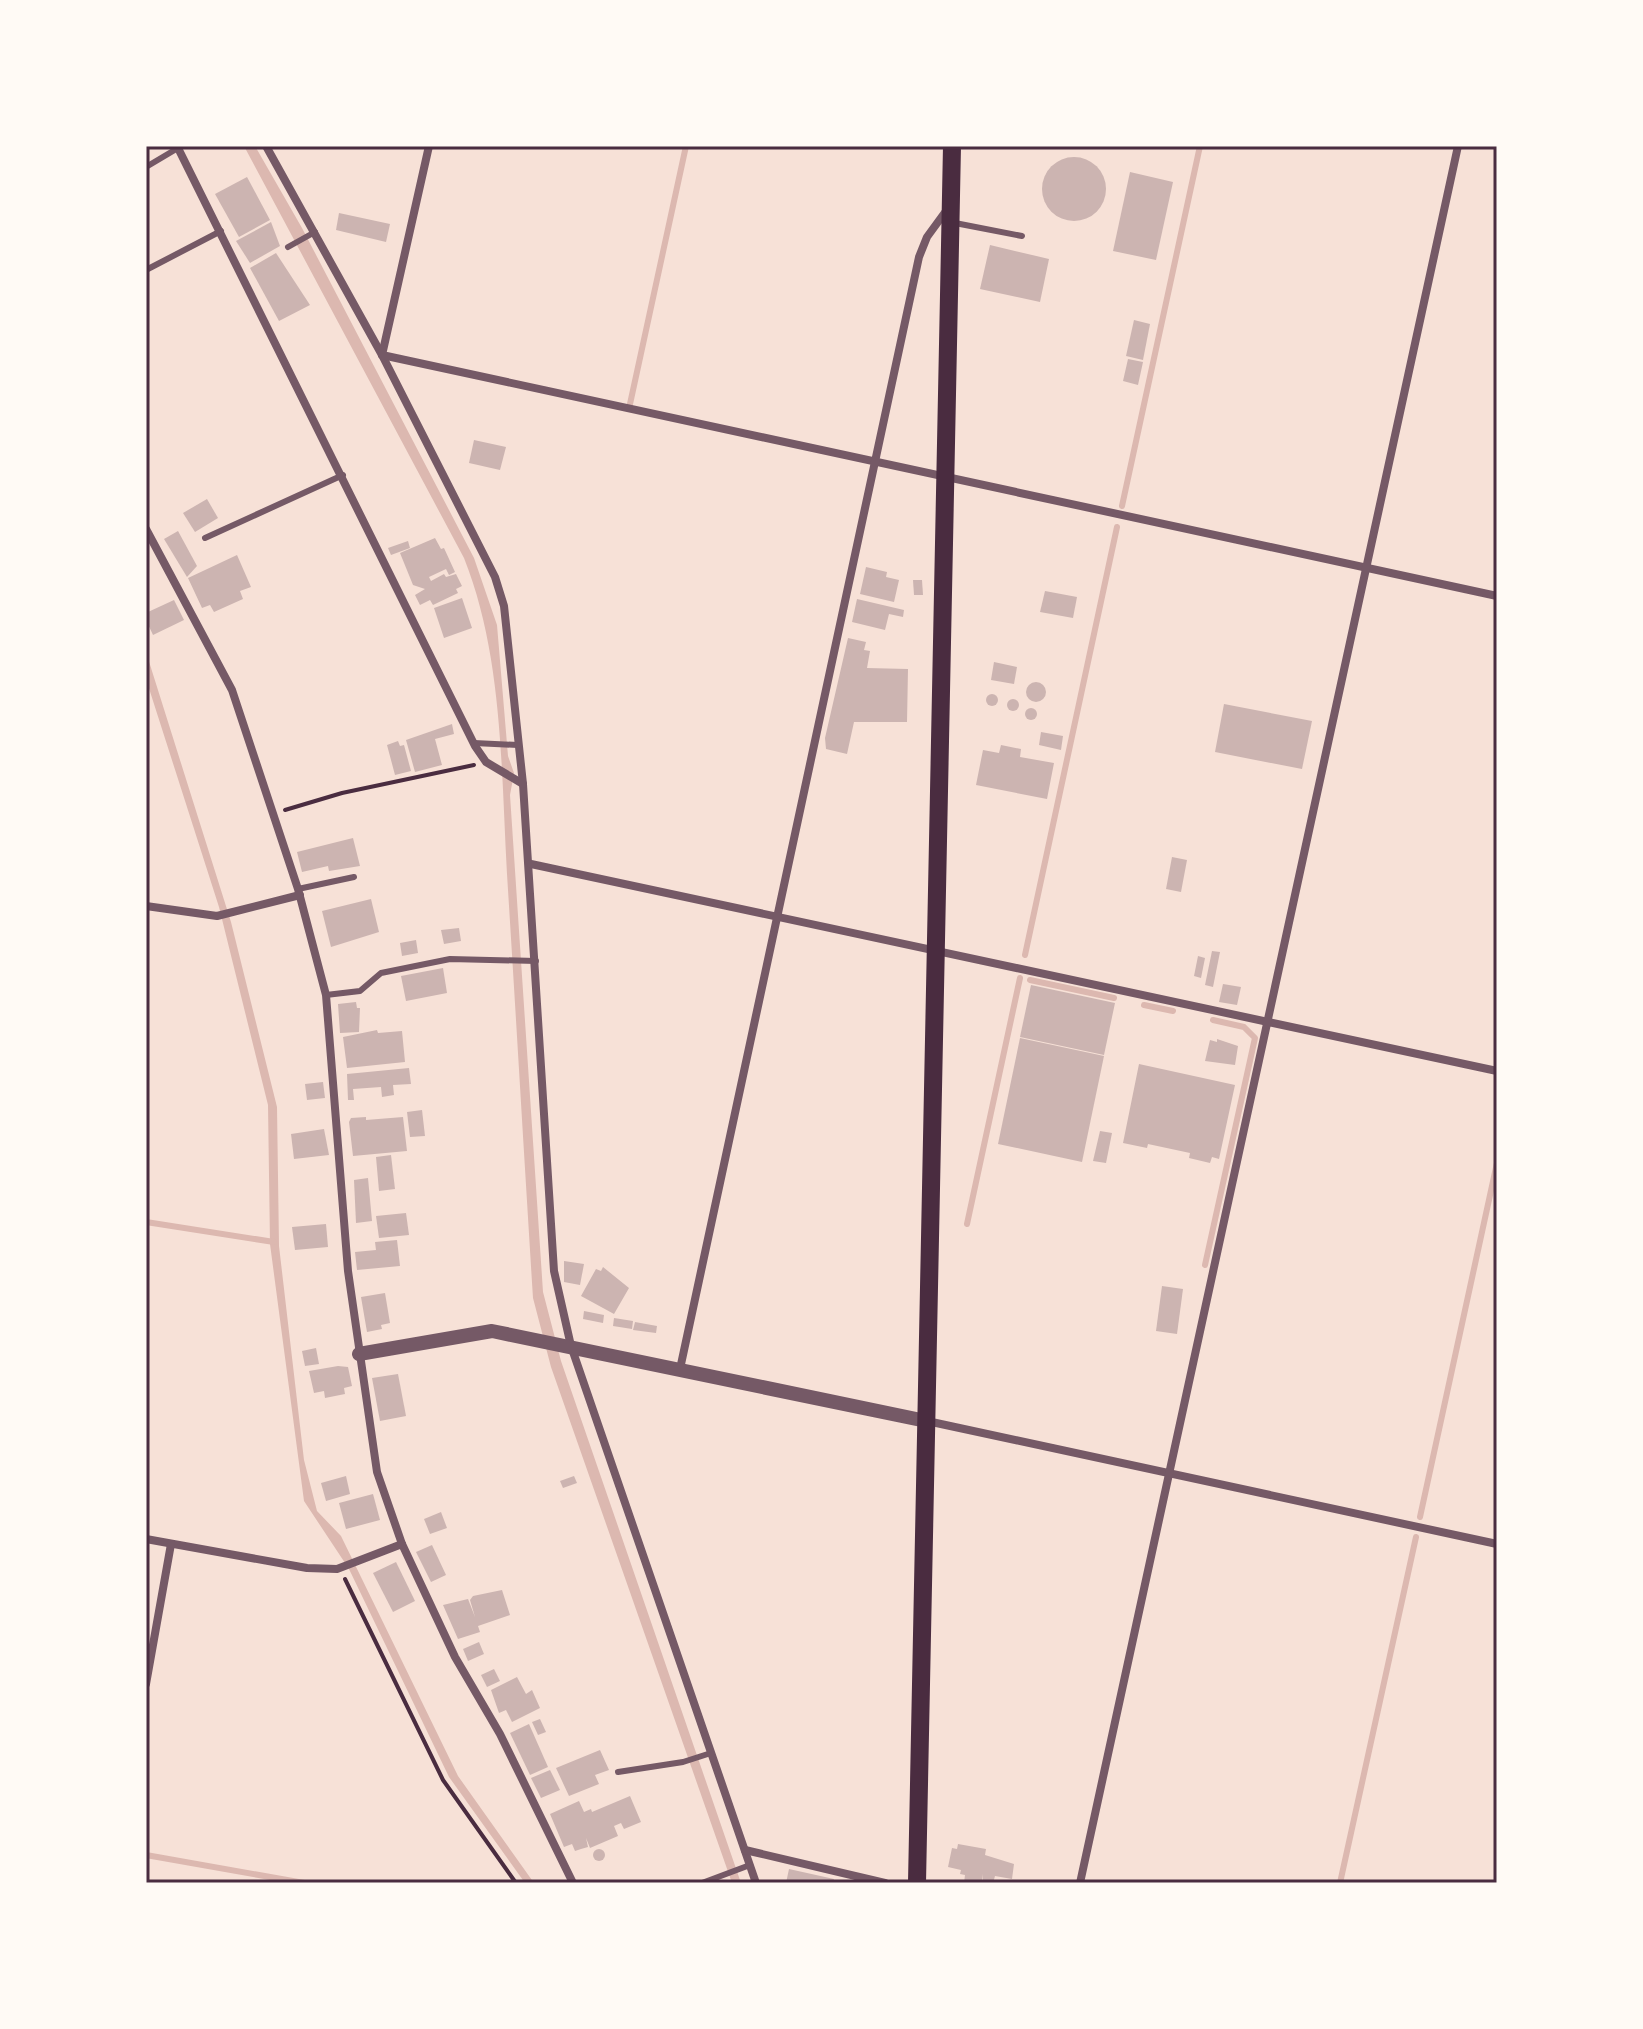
<svg xmlns="http://www.w3.org/2000/svg" width="1643" height="2029" font-family="'PT Serif',serif">
<style>
.water{fill:#dcb8b0}
.lines{fill:none;stroke-linecap:round;stroke-linejoin:round}
.stream{stroke:#dcb8b0;stroke-width:6}
.building{fill:#ccb4b1}
.path{stroke:#4a2c40;stroke-width:4}
.service{stroke:#755966;stroke-width:6}
.minor{stroke:#755966;stroke-width:8}
.tertiary{stroke:#755966;stroke-width:14}
.primary{stroke:#4a2c40;stroke-width:18}
.neatline{fill:none;stroke:#4a2c40;stroke-width:3}
</style>
<rect width="100%" height="100%" fill="#f7e1d7"/>
<g class="water">
<path d="M244 146H255L302 228 474 558 497 625 508 756 514 773 510 795 543 1292 561 1361 741 1883H732L551 1367 533 1298C524 1157 516 1016 507 874 501 769 503 656 464 558Z"/>
<path d="M146 652 231 922 277 1107 279 1246 304 1460 317 1511 341 1536 458 1776 534 1883H525L449 1777 349 1569 304 1501 270 1244 268 1105 219 907 146 679Z"/>
</g>
<g class="lines">
<g class="stream">
<path d="M630 404 686 146"/>
<path d="M1122 506 1200 146"/>
<path d="M1025 955 1117 527"/>
<path d="M1030 980 1114 998"/>
<path d="M1144 1005 1173 1011"/>
<path d="M146 1222 274 1242"/>
<path d="M967 1224 1020 978"/>
<path d="M1205 1265 1255 1038 1244 1027 1213 1020"/>
<path d="M1420 1517 1497 1163"/>
<path d="M146 1855 304 1883"/>
<path d="M1340 1883 1416 1537"/>
</g>
</g>
<g class="building">
<circle cx="1074" cy="189" r="32"/>
<path d="M1130 172 1173 182 1156 260 1113 251Z"/>
<path d="M247 177 270 220 239 237 215 194Z"/>
<path d="M339 213 390 224 386 242 336 230Z"/>
<path d="M271 222 280 246 250 263 236 241Z"/>
<path d="M990 245 1049 259 1040 302 980 289Z"/>
<path d="M276 253 310 305 279 321 250 268Z"/>
<path d="M1134 320 1150 324 1143 360 1126 356Z"/>
<path d="M1128 359 1143 362 1138 385 1123 381Z"/>
<path d="M474 440 506 447 500 470 469 463Z"/>
<path d="M207 499 218 518 195 532 183 513Z"/>
<path d="M178 531 197 566 187 577 164 539Z"/>
<path d="M435 538 441 549 444 548 455 572 449 575 446 569 429 577 431 581 444 574 446 577 456 574 462 586 456 589 458 593 433 605 430 600 420 605 415 595 425 589 413 585 400 553Z"/>
<path d="M408 541 410 548 391 555 388 548Z"/>
<path d="M237 555 251 587 240 591 243 599 214 612 210 605 202 608 188 578Z"/>
<path d="M866 567 887 572 886 577 899 580 894 602 860 594Z"/>
<path d="M913 580H922L923 595H914Z"/>
<path d="M1045 591 1077 597 1073 618 1040 612Z"/>
<path d="M462 598 472 628 444 638 434 608Z"/>
<path d="M857 599 904 610 903 617 889 614 885 630 852 622Z"/>
<path d="M174 600 184 620 153 635 146 620 148 612Z"/>
<path d="M848 638 866 642 864 650 870 651 867 668 908 669 907 722H854L847 754 826 749 825 738Z"/>
<path d="M994 662 1017 667 1014 684 991 680Z"/>
<circle cx="1036" cy="692" r="10"/>
<circle cx="992" cy="700" r="6"/>
<circle cx="1013" cy="705" r="6"/>
<path d="M1224 704 1312 721 1302 769 1215 752Z"/>
<circle cx="1031" cy="714" r="6"/>
<path d="M452 724 454 734 435 739 442 765 415 772 406 740Z"/>
<path d="M1041 732 1063 736 1061 750 1039 745Z"/>
<path d="M398 741 400 746 404 745 411 771 395 775 387 745Z"/>
<path d="M1001 745 1021 749 1020 757 1054 763 1047 799 976 785 983 750 999 753Z"/>
<path d="M353 838 360 866 329 871 328 866 302 872 297 852Z"/>
<path d="M1172 857 1187 860 1181 892 1166 889Z"/>
<path d="M371 899 379 932 331 947 322 911Z"/>
<path d="M459 928 461 941 444 944 441 930Z"/>
<path d="M416 940 418 953 402 956 400 943Z"/>
<path d="M1212 951 1220 952 1213 987 1205 985Z"/>
<path d="M1198 956 1205 958 1201 978 1194 976Z"/>
<path d="M443 968 447 993 406 1001 401 976Z"/>
<path d="M1223 984 1241 987 1237 1005 1219 1002Z"/>
<path d="M1031 985 1115 1003 1104 1055 1020 1037Z"/>
<path d="M356 1002 357 1008H360L359 1032 340 1033 338 1004Z"/>
<path d="M377 1030 378 1033 402 1031 405 1062 347 1068 343 1037Z"/>
<path d="M1020 1038 1104 1056 1082 1162 998 1144Z"/>
<path d="M1217 1039 1238 1046 1235 1065 1205 1061 1210 1040 1217 1042Z"/>
<path d="M1139 1064 1235 1085 1219 1159 1212 1157 1210 1163 1189 1158 1190 1153 1148 1144 1147 1148 1123 1143Z"/>
<path d="M409 1068 411 1084 393 1085 394 1095 382 1097 381 1087 353 1089 354 1100H348L347 1074Z"/>
<path d="M323 1082 325 1098 307 1100 305 1084Z"/>
<path d="M422 1110 425 1136 410 1137 407 1112Z"/>
<path d="M366 1117V1120L403 1117 407 1151 353 1156 349 1122 351 1118Z"/>
<path d="M324 1129 329 1155 294 1159 291 1134Z"/>
<path d="M1100 1131 1112 1133 1106 1163 1093 1161Z"/>
<path d="M391 1155 395 1189 379 1191 376 1157Z"/>
<path d="M368 1178 372 1221 356 1223 354 1180Z"/>
<path d="M406 1213 409 1235 379 1238 376 1216Z"/>
<path d="M326 1224 328 1247 295 1250 292 1227Z"/>
<path d="M397 1240 400 1266 357 1270 355 1252 376 1250 375 1242Z"/>
<path d="M564 1261 584 1264 580 1285 564 1282Z"/>
<path d="M603 1267 629 1288 614 1314 581 1296 596 1269 601 1271Z"/>
<path d="M1162 1286 1183 1289 1177 1334 1156 1331Z"/>
<path d="M385 1293 390 1323 381 1325 382 1329 367 1332 361 1297Z"/>
<path d="M584 1311 604 1315 603 1323 583 1319Z"/>
<path d="M614 1318 633 1321 632 1329 613 1326Z"/>
<path d="M635 1322 657 1326 656 1333 633 1330Z"/>
<path d="M316 1348 319 1364 305 1366 302 1351Z"/>
<path d="M338 1366 348 1367 352 1386 344 1388 345 1394 325 1398 324 1391 314 1393 309 1371Z"/>
<path d="M398 1374 406 1416 380 1421 372 1378Z"/>
<path d="M346 1476 350 1494 326 1501 321 1483Z"/>
<path d="M574 1476 577 1483 563 1488 560 1481Z"/>
<path d="M373 1494 380 1520 346 1529 339 1503Z"/>
<path d="M441 1512 447 1528 430 1534 424 1519Z"/>
<path d="M432 1545 446 1575 431 1582 416 1552Z"/>
<path d="M396 1562 415 1601 393 1612 373 1573Z"/>
<path d="M502 1590 510 1615 478 1626 480 1632 458 1639 443 1605 468 1599 475 1617 470 1600 473 1596Z"/>
<path d="M479 1642 484 1654 468 1661 463 1649Z"/>
<path d="M494 1669 500 1681 487 1687 481 1675Z"/>
<path d="M517 1677 526 1694 532 1690 540 1708 512 1722 506 1710 499 1713 491 1690Z"/>
<path d="M540 1719 546 1732 538 1735 532 1722Z"/>
<path d="M529 1724 548 1767 530 1775 510 1733Z"/>
<path d="M600 1750 609 1770 595 1775 599 1784 569 1796 556 1768Z"/>
<path d="M550 1770 560 1790 541 1798 531 1778Z"/>
<path d="M630 1796 641 1822 624 1829 621 1823 614 1826 618 1836 590 1848 586 1838 588 1847 581 1849 575 1851 572 1844 564 1847 550 1814 579 1801 584 1812 591 1809 592 1812Z"/>
<path d="M958 1844 986 1849 985 1855 1014 1864 1012 1879 995 1876 993 1883H983V1874L982 1883H964L965 1875 960 1874 961 1870 948 1867 952 1848 957 1849Z"/>
<circle cx="599" cy="1855" r="6"/>
<path d="M789 1869 834 1879 833 1883H786Z"/>
</g>
<g class="lines">
<g class="path">
<path d="M285 810 342 793 474 765"/>
<path d="M345 1579 443 1780 516 1883"/>
</g>
<g class="service">
<path d="M146 167 178 148"/>
<path d="M955 223 1022 236"/>
<path d="M288 247 315 232"/>
<path d="M146 270 221 231"/>
<path d="M205 538 343 475"/>
<path d="M474 743 518 745"/>
<path d="M298 889 354 877"/>
<path d="M326 995 360 991 381 973 450 959 536 961"/>
<path d="M618 1772 683 1762 711 1753"/>
<path d="M702 1883 750 1865"/>
</g>
<g class="minor">
<path d="M177 146 475 746 486 762 523 784 554 1271 571 1346 756 1883"/>
<path d="M266 146 382 355 495 577 504 606 523 784"/>
<path d="M429 146 382 355 1497 596"/>
<path d="M146 529 232 690 298 889 326 995 348 1271 377 1472 402 1544 455 1657 500 1734 573 1883"/>
<path d="M531 864 1497 1071"/>
<path d="M146 906 217 916 300 895"/>
<path d="M680 1369 919 257 927 237 946 211"/>
<path d="M927 1421 1497 1544"/>
<path d="M146 1539 307 1568 337 1569 402 1544"/>
<path d="M146 1684 171 1544"/>
<path d="M745 1850 885 1883"/>
<path d="M1080 1883 1458 146"/>
</g>
<path class="tertiary" d="M359 1354 492 1331 926 1421"/>
<path class="primary" d="M917 1883 952 146"/>
</g>
<rect width="1643" height="2029" fill="none" stroke="#fffaf5" stroke-width="296"/>
<rect x="148" y="148" width="1347" height="1733" class="neatline"/>
</svg>
